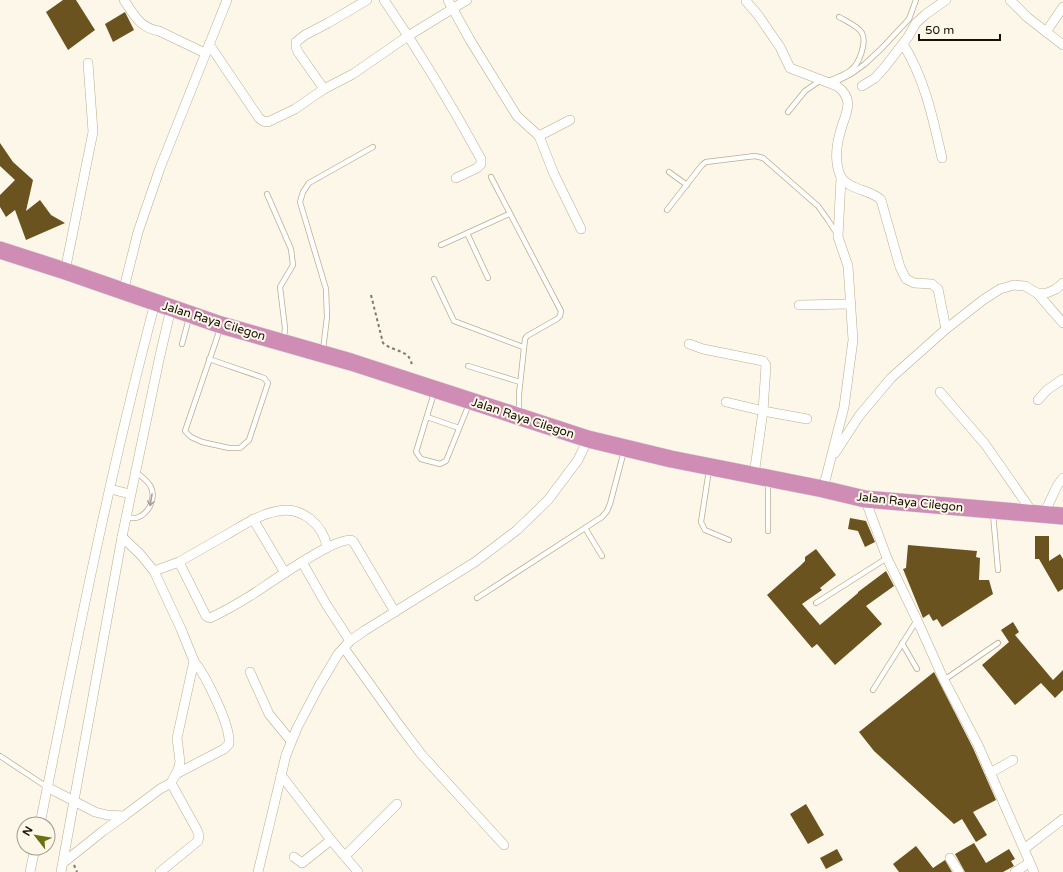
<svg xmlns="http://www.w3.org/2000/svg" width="1063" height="872" font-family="'Varela Round',sans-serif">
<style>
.building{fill:#6a531f}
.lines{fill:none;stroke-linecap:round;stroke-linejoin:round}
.lane-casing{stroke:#bcac8b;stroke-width:6}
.street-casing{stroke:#bcac8b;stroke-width:10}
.highway-casing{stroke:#dad9d7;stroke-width:18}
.path{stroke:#7f796c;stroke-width:2;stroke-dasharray:3 3;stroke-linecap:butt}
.lane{stroke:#fff;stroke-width:4.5}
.street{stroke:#fff;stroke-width:9}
.highway{stroke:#cf8db6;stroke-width:17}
.oneway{stroke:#a29f9b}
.labels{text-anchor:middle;stroke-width:4;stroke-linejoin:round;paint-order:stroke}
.street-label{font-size:12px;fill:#161005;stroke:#fdf7e9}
</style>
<rect width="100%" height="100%" fill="#fdf7e9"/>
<g class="building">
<path d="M63 0H76L95 30 68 50 46 12Z"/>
<path d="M125 12 134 30 113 42 105 24Z"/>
<path d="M0 143 13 162 33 180 26 211 40 200 51 215 65 223 26 240 15 210 6 217 0 207V195L15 180 0 166Z"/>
<path d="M850 518 866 521 875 542 865 547 858 531 848 529Z"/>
<path d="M1035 536H1049V561L1060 554 1063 559V589L1058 592 1039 559H1035Z"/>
<path d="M908 545 977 551 976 557 980 558 979 580H989L993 594 942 627 937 619 933 621 929 614 923 618 903 569 906 568Z"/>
<path d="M816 549 836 575 820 588 822 590 802 604 820 625 858 593V592L886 571 894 586 866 606 882 624 835 665 817 644 812 648 767 595 801 565 805 561V557Z"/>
<path d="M1013 622 1019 632 1015 635 1053 680 1063 670V690L1055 698 1041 683 1015 705 982 665 1009 642 1001 630Z"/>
<path d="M934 672 973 748 996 800 973 812 987 835 976 842 962 819 954 824 874 751 859 732Z"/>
<path d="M806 804 824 835 808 844 790 814Z"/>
<path d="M974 843 986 863 1009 849 1015 859 1011 861 1014 866 1003 872H965L955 854Z"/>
<path d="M916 846 933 868 945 860 952 872H899L893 864Z"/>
<path d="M837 849 843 860 826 869 820 858Z"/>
</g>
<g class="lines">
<g class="lane-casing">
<g id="lane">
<path d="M828 81C836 78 845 75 851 70 859 64 867 43 862 33 858 26 846 21 839 17"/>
<path d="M833 83 851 74 865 64 882 48 909 19 916 0"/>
<path d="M788 112 805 91 821 80"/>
<path d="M669 172 687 185"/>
<path d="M491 177 561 311 560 316 557 319 527 336 525 339 519 394V412"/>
<path d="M267 194 291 249 293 265 280 287 285 328 284 339"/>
<path d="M667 210 702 165 706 162 755 156 763 158 818 206 828 220 837 234"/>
<path d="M467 233 488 278"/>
<path d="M441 245 509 214"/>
<path d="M434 279 454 321 523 347"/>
<path d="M182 344 189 318"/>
<path d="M323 350 327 317 326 289 300 202 303 192 309 183 373 147"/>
<path d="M209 359 264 378 268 383 249 440 240 448H229L202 442 191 437 185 431 220 329"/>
<path d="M468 366 520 382"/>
<path d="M434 393 416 452 421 459 440 464 446 461 469 404"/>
<path d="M427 417 459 428"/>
<path d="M709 470 701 522 705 530 729 540"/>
<path d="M993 514 998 570"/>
<path d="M127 517C130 518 133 518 136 518 149 514 156 499 151 487 148 481 141 476 136 472"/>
<path d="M585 528 602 556"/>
<path d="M768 531V482"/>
<path d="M477 598 602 517 607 511 610 504 624 451"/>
<path d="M816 603 887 558"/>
<path d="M902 643 917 669"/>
<path d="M944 680 998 643"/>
<path d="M873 690 917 620"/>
<path d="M0 756 47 787"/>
</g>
</g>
<g class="street-casing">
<g id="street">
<path d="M124 0C134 15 140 28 159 31L205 53"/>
<path d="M384 0C419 51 451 104 481 159V164L477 168 456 178"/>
<path d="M448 0 470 40 517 116 539 136 554 174 581 229"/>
<path d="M1010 0 1027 17 1063 45"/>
<path d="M746 1 758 15 780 47 790 68 837 86C857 101 844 115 840 133 836 147 835 162 840 175 848 191 871 189 881 200L900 267 906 279 914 283 932 284 938 289 946 329"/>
<path d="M1046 32 1063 7"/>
<path d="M209 44 259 118 263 121 268 122 295 109 324 89 353 74 408 36 467 0"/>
<path d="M903 44C925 79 933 119 942 158"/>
<path d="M862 86 875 78 885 67 908 37 916 23 926 14 946 0"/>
<path d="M324 89 298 52 296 47V42L305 35 328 23 367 0"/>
<path d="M539 136 570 120"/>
<path d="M65 271 93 132 88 63"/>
<path d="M123 292 138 232 160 168 227 0"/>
<path d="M1037 293 1063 323"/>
<path d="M799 305 851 304"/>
<path d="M689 344 703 349 763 361 766 365 763 411 754 475"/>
<path d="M940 392 985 444 1033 513"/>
<path d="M1038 400 1047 390 1063 379"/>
<path d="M726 402 763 411 807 419"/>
<path d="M835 453 859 416 891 378 946 329 983 300 1000 289 1014 285 1025 286 1037 293H1047L1056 289 1063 283"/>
<path d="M110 489 130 494"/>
<path d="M823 489 844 407 853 340 848 266 838 237 841 178"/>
<path d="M865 499 887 558 917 620 944 680 978 745 1034 872"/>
<path d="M1044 514 1057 486 1063 478"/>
<path d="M253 519 285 573"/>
<path d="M179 562C196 552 212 543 228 534 243 525 260 514 278 511 302 506 323 525 327 547"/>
<path d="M302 562 326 604 350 641"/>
<path d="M154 571 179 562 206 616 210 618C223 612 237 604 250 596 266 586 339 533 353 541L395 612"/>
<path d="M344 648 397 722 421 754 504 845"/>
<path d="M250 672 269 714 291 741"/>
<path d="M990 773 1013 760"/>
<path d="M176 774 224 749 229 744C231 726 206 676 194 661"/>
<path d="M281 775 331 840 358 872"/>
<path d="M47 787 95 812 107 815 124 816 160 789 171 783 178 770 180 762 177 738 194 661 181 629 154 571 140 554 122 537"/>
<path d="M40 824C75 650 109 475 155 303"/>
<path d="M1024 849 1063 819"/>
<path d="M345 856 397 804"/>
<path d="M294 857 302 863 331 840"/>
<path d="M950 858 959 872"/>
<path d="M63 863 103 831 124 816"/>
<path d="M30 872 35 848"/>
<path d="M61 872 122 537 159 360 171 308"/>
<path d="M160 872 198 841 199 836 197 830 171 783"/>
<path d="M258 872 286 755 297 728 319 686 338 654 350 641 364 631 475 562 517 530 548 500 578 460 588 439"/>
<path d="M1015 872 1029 863"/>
</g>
</g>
<g class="highway-casing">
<path id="highway" d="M0 250 65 271 221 325 351 362 588 439 671 459 823 489 865 499 1063 516"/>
</g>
<g class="path">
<path d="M371 295 383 343C395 353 411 349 412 367"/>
<path d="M74 865 77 872"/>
</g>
<use href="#lane" class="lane"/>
<use href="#street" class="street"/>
<use href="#highway" class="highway"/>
</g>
<defs><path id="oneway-shaft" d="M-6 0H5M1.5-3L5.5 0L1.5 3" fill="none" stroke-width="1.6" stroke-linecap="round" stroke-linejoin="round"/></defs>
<use class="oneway" href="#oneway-shaft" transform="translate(151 500) rotate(100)"/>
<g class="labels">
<g class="street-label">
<text transform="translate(214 321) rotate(17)" y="4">Jalan Raya Cilegon</text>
<text transform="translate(523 418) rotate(18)" y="4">Jalan Raya Cilegon</text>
<text transform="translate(910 502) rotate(6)" y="4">Jalan Raya Cilegon</text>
</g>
</g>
<g transform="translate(36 836) rotate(301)"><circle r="19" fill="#fdf7e9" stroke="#a19b8e"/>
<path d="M0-3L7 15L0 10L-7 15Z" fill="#6e6f11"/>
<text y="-6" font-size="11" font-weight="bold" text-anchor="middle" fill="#161005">N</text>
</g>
<path d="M919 34v6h81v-6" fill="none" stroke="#161005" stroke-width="2"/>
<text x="925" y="34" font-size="12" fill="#161005" stroke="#fdf7e9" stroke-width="3" paint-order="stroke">50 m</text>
</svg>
